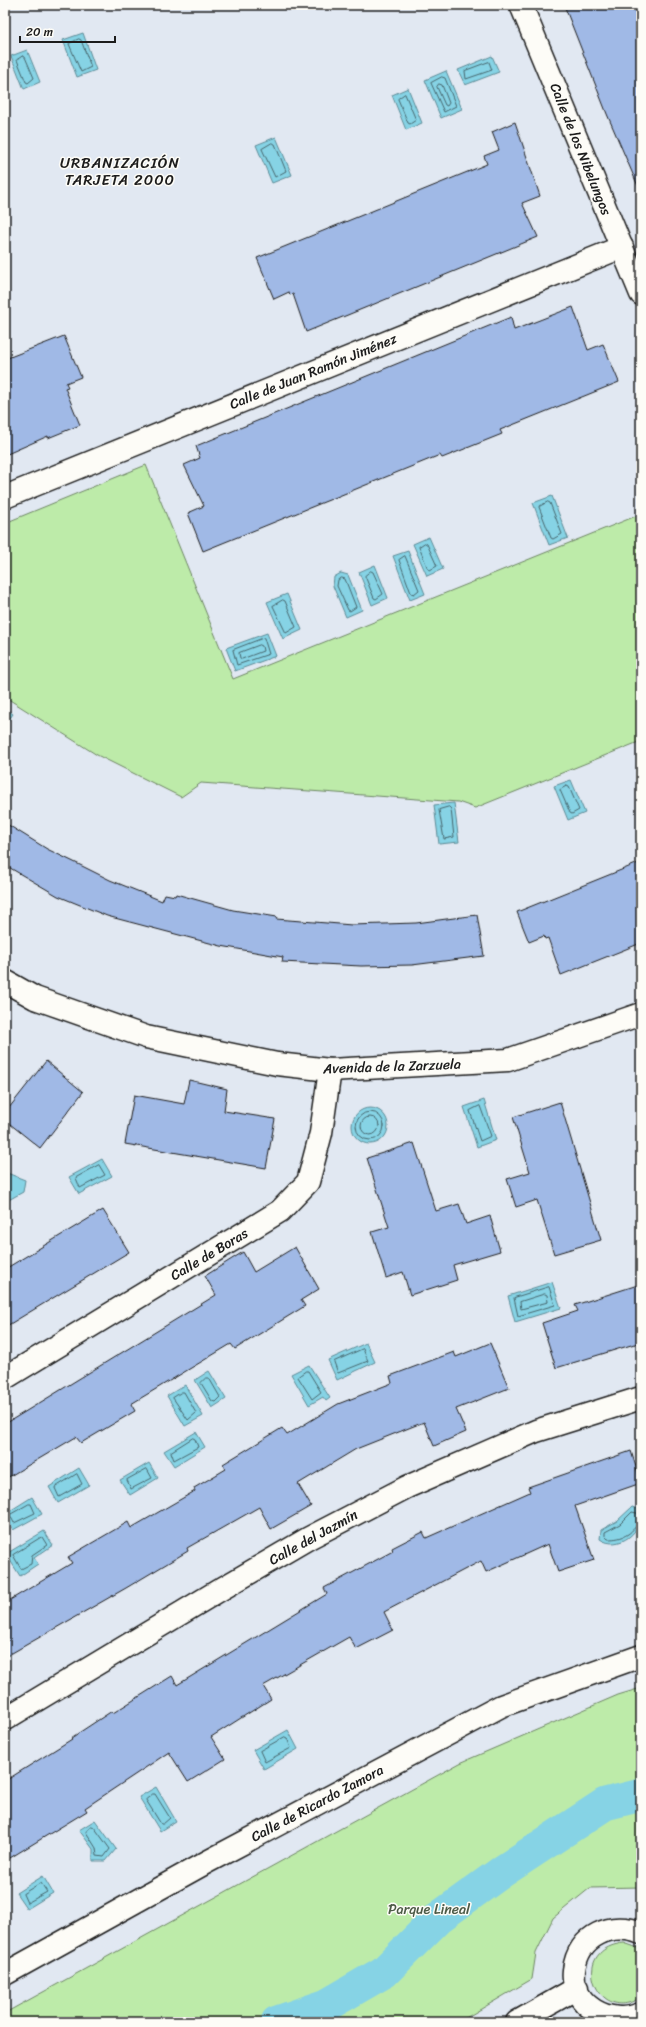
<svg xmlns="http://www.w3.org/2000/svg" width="646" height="2027" font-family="Sriracha,sans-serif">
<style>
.green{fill:#bdeba9;stroke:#6c8462}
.water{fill:#86d3e5;stroke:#5c8a95}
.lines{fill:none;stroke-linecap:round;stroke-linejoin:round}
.shore{stroke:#46656c;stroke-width:1}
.canal{stroke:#86d3e5;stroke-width:33}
.building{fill:#a0b9e6;stroke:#1c1c1c}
.minor-casing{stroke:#1c1c1c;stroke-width:25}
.minor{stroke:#fdfcf7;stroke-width:22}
.labels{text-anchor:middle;stroke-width:3;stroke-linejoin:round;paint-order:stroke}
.street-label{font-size:14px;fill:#1c1c1c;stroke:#fdfcf7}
.park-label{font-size:14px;fill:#4c5a46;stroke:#fdfcf7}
.neighbourhood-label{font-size:15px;letter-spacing:1px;fill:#1c1c1c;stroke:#fdfcf7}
</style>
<rect width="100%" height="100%" fill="#e1e8f2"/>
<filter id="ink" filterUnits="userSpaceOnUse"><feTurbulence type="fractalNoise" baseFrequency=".025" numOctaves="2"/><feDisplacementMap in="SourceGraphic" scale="8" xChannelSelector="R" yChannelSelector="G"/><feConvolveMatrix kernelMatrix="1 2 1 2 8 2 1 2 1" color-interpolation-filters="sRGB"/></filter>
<g filter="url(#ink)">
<g class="green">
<path d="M146 465 233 679 641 514V741L475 808 458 802 201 783 181 797 97 755 5 697V523Z"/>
<path d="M641 1688V1887L590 1888 553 1918 536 1953 532 1979 459 2022H5V2013L460 1763 618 1695Z"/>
<path d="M624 1943 641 1949V1997C598 2027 566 1949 624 1943Z"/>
</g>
<g class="water">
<path d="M83 33 96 70 77 77 63 40Z"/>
<path d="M27 50 40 82 24 89 11 56Z"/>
<path d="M492 56 499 72 465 85 458 70Z"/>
<path d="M446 71 462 109 441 118 425 80Z"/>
<path d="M408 88 422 123 406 130 392 95Z"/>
<path d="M276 137 292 175 272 183 256 145Z"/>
<path d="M552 496 568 538 549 545 533 503Z"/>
<path d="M429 537 443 569 427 576 413 544Z"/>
<path d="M408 551 425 594 410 600 393 556Z"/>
<path d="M375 565 388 598 372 605 359 572Z"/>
<path d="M341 573 348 575 362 610 346 617 333 586 334 577Z"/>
<path d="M287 594 302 630 283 639 267 602Z"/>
<path d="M267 633 276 656 235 671 226 648Z"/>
<path d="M5 708 13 714 5 725Z"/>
<path d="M571 780 585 813 568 820 554 786Z"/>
<path d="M454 803 459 842 439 844 434 805Z"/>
<path d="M484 1100 496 1140 477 1147 464 1107Z"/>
<circle cx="370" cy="1126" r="18"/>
<path d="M102 1159 112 1176 79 1194 69 1177Z"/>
<path d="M7 1173 25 1180 23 1192 5 1202V1174Z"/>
<path d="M552 1282 561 1308 515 1322 508 1296Z"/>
<path d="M366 1343 375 1362 337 1380 328 1360Z"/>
<path d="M309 1365 330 1398 326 1401 323 1397 309 1405 291 1374Z"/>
<path d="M209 1371 226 1399 212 1408 195 1380Z"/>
<path d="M185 1385 203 1416 185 1426 167 1396Z"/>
<path d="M196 1432 205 1447 174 1466 164 1451Z"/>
<path d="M149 1463 158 1478 130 1495 120 1480Z"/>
<path d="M79 1468 89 1485 58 1503 49 1487Z"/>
<path d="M32 1497 42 1514 13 1530 5 1514Z"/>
<path d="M632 1507 639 1509C646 1531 618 1552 600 1539L601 1530 617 1521Z"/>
<path d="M44 1531 53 1545 34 1558 38 1564 20 1576 6 1554Z"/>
<path d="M288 1730 298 1749 264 1769 253 1750Z"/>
<path d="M156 1787 176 1821 160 1831 139 1797Z"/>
<path d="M95 1820 116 1849 106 1861H93V1849L79 1830Z"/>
<path d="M43 1876 53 1893 27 1909 16 1893Z"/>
</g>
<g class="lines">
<g class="shore">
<path d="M79 39 81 40 91 67 81 72 69 44Z"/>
<path d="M23 56 25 57 34 78 28 83 26 82 17 60Z"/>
<path d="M489 62 492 70 466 79 465 71Z"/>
<path d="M442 77 445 78 456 106 444 112 431 83Z"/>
<path d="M439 84 442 85 449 103 447 106 445 105 437 87Z"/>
<path d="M405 94 416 120 410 124 408 123 398 99Z"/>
<path d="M272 143 275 144 286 171 275 177 262 149Z"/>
<path d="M548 502 550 503 562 534 553 539 551 538 539 507Z"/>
<path d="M425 543 427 544 437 566 430 570 428 569 419 547Z"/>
<path d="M405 556 419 590 414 594 411 593 399 560Z"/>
<path d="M371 571 373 572 383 594 376 599 374 598 365 576Z"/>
<path d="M342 578 345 579 356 607 350 611 348 610 337 586 338 580Z"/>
<path d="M283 600 285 601 296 627 286 633 273 606Z"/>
<path d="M264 638 269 654 237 665 233 650Z"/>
<path d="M260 645 262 646 263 651 242 659 240 658 239 653Z"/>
<path d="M567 786 569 787 579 810 572 814 570 813 560 790Z"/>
<path d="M449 807 451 809 454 837 444 839 439 810Z"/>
<path d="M480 1106 491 1136 480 1141 470 1111Z"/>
<circle cx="370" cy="1126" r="14"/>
<circle cx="370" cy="1126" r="9"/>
<path d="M99 1165 105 1175 80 1188 76 1178Z"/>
<path d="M549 1287 555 1305 518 1316 514 1298Z"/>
<path d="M545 1294 547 1295 548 1302 521 1309 520 1302Z"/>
<path d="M363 1349 368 1361 338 1373 334 1362Z"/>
<path d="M306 1371H308L321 1392 312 1399 298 1377Z"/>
<path d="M206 1378H209L220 1397 215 1402 212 1401 201 1383Z"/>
<path d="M182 1392H184L196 1413 188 1420 173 1398Z"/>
<path d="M193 1438 195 1439 198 1447 174 1460 171 1452Z"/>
<path d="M147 1469 152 1478 131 1489 127 1480Z"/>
<path d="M77 1474 82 1484 59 1497 55 1488Z"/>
<path d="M29 1504H31L35 1513 14 1523 10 1515Z"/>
<path d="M641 1514 632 1512 620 1524 605 1532V1536L608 1539C615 1539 622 1538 628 1534 633 1531 635 1525 641 1524"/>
<path d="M42 1537 47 1545 32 1555 31 1564 21 1569 13 1555Z"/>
<path d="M285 1737 287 1738 291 1748 265 1762 260 1751Z"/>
<path d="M153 1794H155L170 1818 163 1824H161L146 1800Z"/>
<path d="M92 1826 94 1827 110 1849 104 1857 97 1856 96 1848 86 1832Z"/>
<path d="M41 1883 47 1892 27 1903 23 1894Z"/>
</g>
<path class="canal" d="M277 2022 327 2005 384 1972 438 1918 503 1871 605 1804 641 1795"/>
</g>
<g class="building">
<path d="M564 5H641V193L607 114Z"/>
<path d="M515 122 540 196 522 203 538 237 306 332 293 294 290 295 289 292 274 299 257 258 487 164 484 156 499 150 492 132Z"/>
<path d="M573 307 588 350 603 344 619 382 500 430 502 434 442 458 440 455 203 551 188 513 204 506 184 465 200 458 196 446 511 317 514 330Z"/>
<path d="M64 336 81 377 66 383 68 387 65 388 80 425 48 438V436L5 455V359Z"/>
<path d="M5 823 47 849 78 864 110 880 162 901 165 894 175 896 176 894 233 910 277 917 276 919 352 925 416 923 477 915 484 956 412 965 361 966 282 962 283 957 221 946 107 916 58 896 5 865Z"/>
<path d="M641 862V943L561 975 548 938 545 939 544 936 529 942 517 912Z"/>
<path d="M46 1061 83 1092 40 1148 5 1120V1113Z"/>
<path d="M189 1080 227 1089 224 1111 275 1119 266 1168 125 1144 134 1095 184 1104Z"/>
<path d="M560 1102 601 1240 554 1254 537 1200 516 1207 507 1179 530 1172 513 1117Z"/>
<path d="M414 1143 436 1211 459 1204 466 1224 490 1216 500 1251 453 1265 457 1280 410 1295 403 1272 386 1278 372 1232 389 1227 367 1158Z"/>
<path d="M103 1210 129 1252 5 1327V1269Z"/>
<path d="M295 1247 319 1289 301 1300 305 1306 235 1349 231 1344 131 1404 135 1411 81 1443 76 1437 5 1479V1424L216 1295 205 1276 243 1252 254 1272Z"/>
<path d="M641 1284V1342L556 1368 542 1323 578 1311 575 1305Z"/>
<path d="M490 1343 509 1388 456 1409 466 1432 434 1446 424 1422 356 1449 298 1484 311 1506 271 1529 259 1507 187 1548 188 1551 126 1588 5 1657V1603L72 1563 68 1557 128 1522 131 1528 195 1491 194 1488 226 1469 223 1464 282 1428 287 1435 338 1404 392 1383 390 1376 454 1352 456 1357Z"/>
<path d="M631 1451 641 1483 575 1506 594 1560 558 1572 548 1544 486 1572 481 1561 384 1612 393 1630 356 1649 349 1637 263 1686 271 1699 211 1737 225 1759 188 1782 169 1752 85 1808 87 1811 5 1861V1781L72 1739 71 1738 112 1711 113 1713 172 1676 177 1685 327 1594 324 1588 393 1551 392 1548 423 1532 426 1538 530 1492 528 1487Z"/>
</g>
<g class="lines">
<g class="minor-casing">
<g id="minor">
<path d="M521 5 641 294"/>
<path d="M5 497 622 247"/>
<path d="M5 981 35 998 146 1037 277 1064 330 1070 508 1060 641 1014"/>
<path d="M5 1378 280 1211 308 1182 321 1133 330 1070"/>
<path d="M5 1719 218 1591 309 1538 407 1487 536 1431 641 1398"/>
<path d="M641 1933C612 1921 578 1935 574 1970 570 2006 610 2027 641 2014"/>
<path d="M5 1974 207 1862 501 1706 641 1656"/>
<path d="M517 2022 577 1988"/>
</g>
</g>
<use href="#minor" class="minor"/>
</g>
</g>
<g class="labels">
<g class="street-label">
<text transform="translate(581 149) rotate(68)" y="5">Calle de los Nibelungos</text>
<text transform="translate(313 371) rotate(-22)" y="5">Calle de Juan Ramón Jiménez</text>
<text transform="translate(392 1066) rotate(-2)" y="5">Avenida de la Zarzuela</text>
<text transform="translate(209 1254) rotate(-31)" y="5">Calle de Boras</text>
<text transform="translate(313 1537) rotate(-29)" y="5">Calle del Jazmín</text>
<text transform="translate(317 1803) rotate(-28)" y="5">Calle de Ricardo Zamora</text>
</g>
<g class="park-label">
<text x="429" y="1914">Parque Lineal</text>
</g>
<g class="neighbourhood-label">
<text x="120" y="168">URBANIZACIÓN<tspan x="120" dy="17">TARJETA 2000</tspan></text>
</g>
</g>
<rect width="646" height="2027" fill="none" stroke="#fdfcf7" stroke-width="20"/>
<rect x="10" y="10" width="626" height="2007" fill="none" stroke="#1c1c1c" stroke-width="1.5" filter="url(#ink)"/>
<path d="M20 36v6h95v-6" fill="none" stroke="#1c1c1c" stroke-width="2"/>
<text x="26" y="36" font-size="12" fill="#1c1c1c" stroke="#fdfcf7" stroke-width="3" paint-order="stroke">20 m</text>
</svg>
